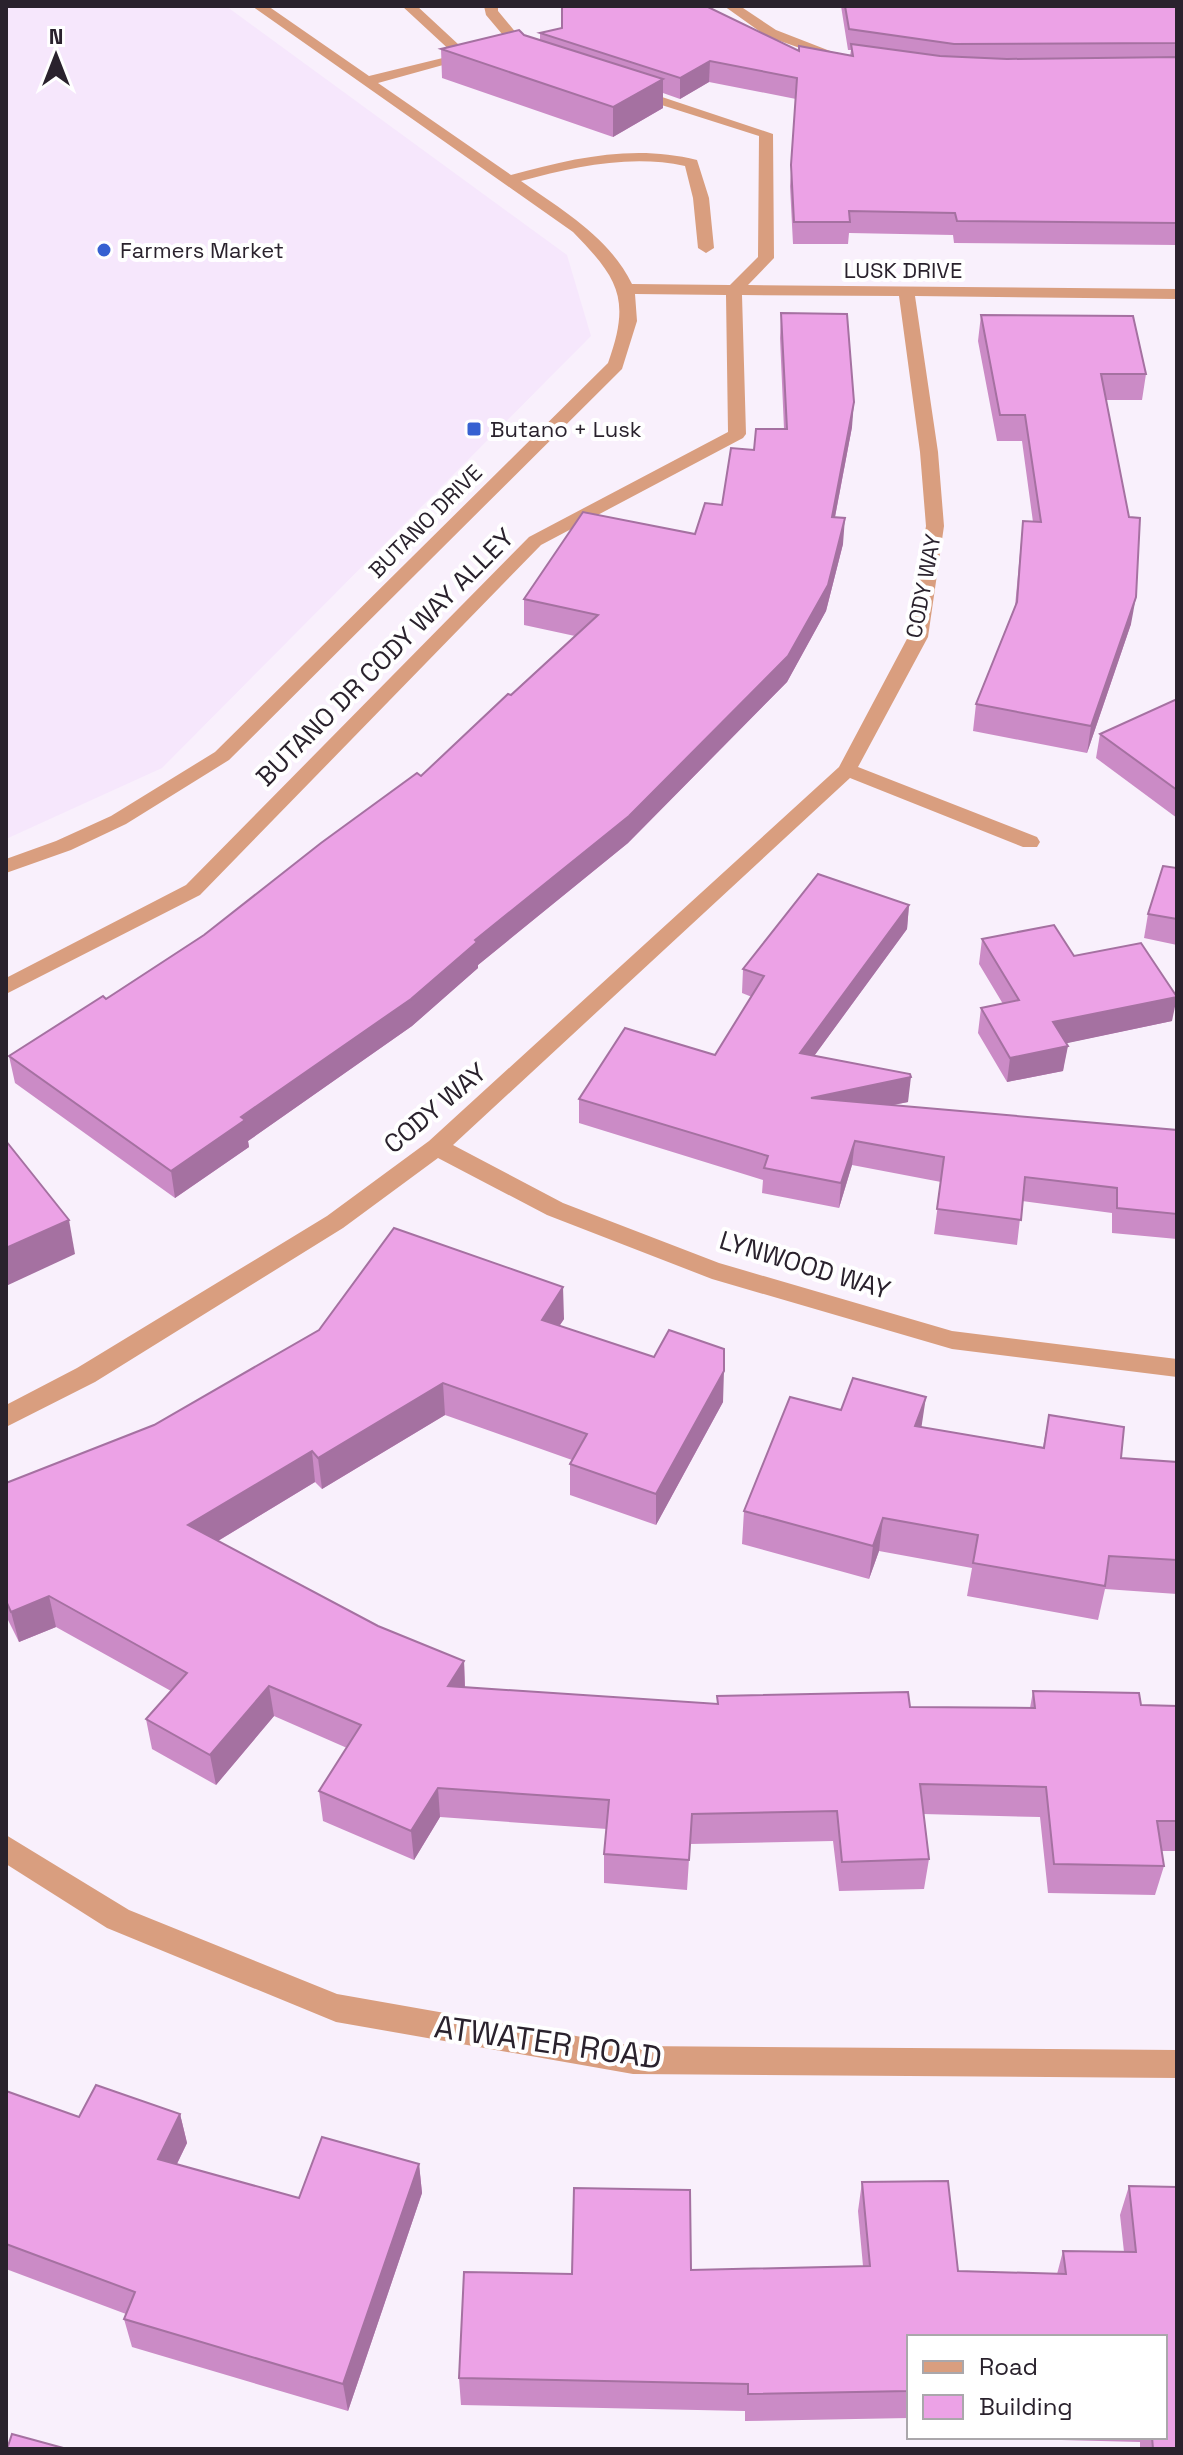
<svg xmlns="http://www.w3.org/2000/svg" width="1183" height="2455" font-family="'Space Grotesk',sans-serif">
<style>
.built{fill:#f6e7fc}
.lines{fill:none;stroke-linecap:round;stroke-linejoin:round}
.minor{fill:#d99e7f;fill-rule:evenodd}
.wall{fill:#cb8bc6}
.shaded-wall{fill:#a571a1}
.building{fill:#eca2e6;stroke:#a571a1;stroke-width:2}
.poi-dot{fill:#3661d1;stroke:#fff;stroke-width:3}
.labels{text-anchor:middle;stroke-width:8;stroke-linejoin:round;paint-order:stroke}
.far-poi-label{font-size:22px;fill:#2a222d;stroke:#fff;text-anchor:start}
.far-street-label{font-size:22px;fill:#2a222d;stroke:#fff}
.street-label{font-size:26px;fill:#2a222d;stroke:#fff}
.near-street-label{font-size:32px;fill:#2a222d;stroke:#fff}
</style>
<rect width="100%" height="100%" fill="#f9f0fc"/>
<path class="built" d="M6 6H226L567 255 591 336 162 768 6 839Z"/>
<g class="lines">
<g class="minor">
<path d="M252 6H268L369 76 455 55 402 6H417L472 57 378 83 511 175C573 158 634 144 697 160L709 198 714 248 706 253 698 248 693 198 685 166C630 154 574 167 521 181 562 210 609 237 632 284L730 285 758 257 759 136 627 94V88L632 87 773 134 774 258 748 285 1177 289V299L915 296 938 452 944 526 928 637 858 767 1037 837 1040 842 1037 847H1023L850 778 453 1145 563 1203 719 1263 952 1331 1177 1359V1377L952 1349 712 1279 547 1215 438 1158 343 1228 95 1382 6 1427V1405L77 1368 327 1216 429 1141 839 767 908 637 926 526 920 452 899 296 742 295 746 434 743 438 541 545 200 895 6 994V978L186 885 529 537 728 432 726 295 635 294 637 321 622 369 229 760 126 824 71 850 6 873V859L56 841 111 816 215 752 608 363C631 299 619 279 573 232Z"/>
<path d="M484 6H498V11L536 57 534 60H524L486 15Z"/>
<path d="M724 6H740L776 30 843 56 836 60 831 59 766 36Z"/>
<path d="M6 1835 129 1910 337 1994 633 2046 1177 2050V2078L633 2074 336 2022 107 1928 6 1864Z"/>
</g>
</g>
<g class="wall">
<path d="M841 6H1177V245L954 243 953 235 849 233 848 244H793L790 186 796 99 709 82 680 99 663 93V108L613 137 442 78 441 49 540 40V33L799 51 850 56 851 50H848Z"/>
<path d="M781 313 852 427 835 517 843 544 826 611 787 682 628 843 478 965V968L412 1026 248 1141 249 1147 175 1198 15 1083 9 1056 106 999 204 935 421 776 575 636 524 625V599L695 534 722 505 754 450 784 429 780 338Z"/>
<path d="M981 315 1146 374 1142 400H1106L1131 624 1087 753 973 731 976 704 1015 606 1023 521 1033 522 1022 441H997L978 341Z"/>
<path d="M1177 699V818L1096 758 1100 734Z"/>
<path d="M1177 868V945L1144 938 1148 914Z"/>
<path d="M909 905 907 929 814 1056 908 1102 892 1105 1177 1130V1239L1112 1233V1213L1022 1201 1017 1245 934 1234 941 1182 852 1165 839 1208 762 1193 763 1180 579 1123V1099L715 1055 752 997 742 993 743 969Z"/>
<path d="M982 939 1074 956 1172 1021 1066 1043 1063 1071 1007 1082 978 1033 981 1008 1003 1004 979 964Z"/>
<path d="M564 1319 559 1326 723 1402 656 1525 570 1495V1464L572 1460 445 1415 322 1489 315 1482 218 1541 378 1626 464 1661 465 1688 717 1704V1696L910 1707 1030 1708 1033 1691 1141 1705 1177 1706V1851H1161L1164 1866 1155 1895 1048 1893 1040 1817 923 1814 929 1859 924 1889 839 1891 833 1841 690 1844 687 1890 604 1883V1854L607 1829 440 1817 414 1860 323 1821 319 1791 347 1748 274 1716 216 1785 152 1749 146 1719 171 1691 56 1627 19 1642 6 1616V1483Z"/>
<path d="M841 1410 921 1428 1043 1447 1049 1415 1121 1458 1177 1462V1594L1105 1589 1098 1620 967 1596 972 1568 879 1551 869 1579 742 1544 744 1511Z"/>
<path d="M6 2091 79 2117 180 2114 187 2143 177 2164 299 2198 419 2164 422 2193 348 2411 132 2347 124 2319 126 2314 6 2269Z"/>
<path d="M948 2181 958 2271 1057 2274 1063 2251 1124 2252 1120 2215 1129 2186 1177 2187V2449H1140V2442L1022 2439V2437H1165V2337H909V2418L745 2421V2411L461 2405 459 2378 464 2272 572 2274 574 2188 690 2190 691 2270 863 2266 858 2211 862 2182Z"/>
</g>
<g class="shaded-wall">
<path d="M710 61 709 82 680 99V78Z"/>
<path d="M663 79V108L613 137V107Z"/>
<path d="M854 402 852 427 830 543 832 517Z"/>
<path d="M845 518 843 544 826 611 787 682 628 843 478 965V968L412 1026 248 1141 249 1147 175 1198 171 1171 475 940Z"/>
<path d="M1136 597 1131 624 1087 753 1091 726Z"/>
<path d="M909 905 907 929 798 1078 800 1053Z"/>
<path d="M1177 997 1172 1021 1049 1047 1053 1022Z"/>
<path d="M1068 1046 1063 1071 1007 1082 1010 1058Z"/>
<path d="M911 1077 908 1102 809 1122 811 1098Z"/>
<path d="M855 1141 852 1165 839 1208 841 1183Z"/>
<path d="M69 1220 75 1254 6 1286V1248Z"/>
<path d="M563 1287 564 1319 543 1351 542 1320Z"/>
<path d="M724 1371 723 1402 656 1525V1494Z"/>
<path d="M443 1383 445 1415 322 1489 318 1458Z"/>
<path d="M926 1397 921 1430 915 1426Z"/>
<path d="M312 1451 315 1482 193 1556 188 1525Z"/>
<path d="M883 1518 879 1551 869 1579 873 1546Z"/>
<path d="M49 1596 56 1627 19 1642 11 1612Z"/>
<path d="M464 1661 465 1691 448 1686Z"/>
<path d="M269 1686 274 1716 216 1785 210 1755Z"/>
<path d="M438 1788 440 1817 414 1860 411 1831Z"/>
<path d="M180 2114 187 2143 165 2188 158 2159Z"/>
<path d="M419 2164 422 2193 348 2411 343 2384Z"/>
</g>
<g class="building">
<path d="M562 6H706L799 51V46L853 56 851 44 940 56 1007 59 1177 57V223L957 221 955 213 849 211 850 222H794L791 165 797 78 710 61 680 78 540 33 562 28Z"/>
<path d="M845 6H1177V43L954 44 849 29Z"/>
<path d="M519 30 524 35 663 79 613 107 441 49Z"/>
<path d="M781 313 847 314 854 402 832 517 845 518 828 585 788 656 629 816 475 940 477 942 411 999 241 1117 245 1120 171 1171 9 1056 103 996 106 999 204 935 321 843 417 773 421 776 508 694 511 695 598 615 524 599 583 512 695 534 705 503 722 505 731 448 754 450 756 429H787Z"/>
<path d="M981 315 1133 316 1146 374H1101L1129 517 1140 518 1136 597 1091 726 976 704 1017 602 1023 521 1041 522 1025 415H1000Z"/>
<path d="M1177 699V790L1100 734Z"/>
<path d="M1163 866 1177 868V919L1148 914Z"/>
<path d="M818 874 909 905 800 1053 910 1074 911 1077 811 1098 1177 1130V1214L1117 1208V1188L1025 1177 1021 1220 937 1209 944 1157 855 1141 841 1183 764 1168 768 1156 579 1099 625 1028 715 1055 764 976 743 969Z"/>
<path d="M1054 925 1074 956 1141 943 1177 997 1053 1022 1068 1046 1010 1058 981 1008 1019 1000 982 939Z"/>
<path d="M6 1141 69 1220 6 1248Z"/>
<path d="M394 1228 563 1287 542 1320 654 1357 669 1330 724 1349V1371L656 1494 570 1464 587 1434 443 1383 318 1458 312 1451 188 1525 378 1626 464 1661 448 1686 718 1704 717 1696 908 1692 910 1707 1035 1708 1033 1691 1139 1693 1141 1705 1177 1706V1821H1157L1164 1866 1054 1864 1046 1787 920 1784 929 1859 842 1862 837 1811 692 1814 689 1860 604 1854 609 1800 438 1788 411 1831 319 1791 361 1725 269 1686 210 1755 146 1719 187 1673 49 1596 11 1612 6 1601V1483L154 1425 319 1330Z"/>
<path d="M853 1378 926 1397 915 1426 1044 1448 1049 1415 1124 1427 1121 1458 1177 1462V1560L1109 1556 1105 1586 973 1563 978 1535 883 1518 873 1546 744 1511 790 1397 841 1410Z"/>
<path d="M96 2085 180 2114 158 2159 299 2198 322 2137 419 2164 343 2384 124 2319 135 2292 6 2244V2091L79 2117Z"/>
<path d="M948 2181 958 2271 1066 2274 1063 2251 1136 2252 1129 2186 1177 2187V2449H1153L1152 2437H1165V2337H909V2391L748 2394V2384L459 2378 464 2272 572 2274 574 2188 690 2190 691 2270 870 2266 862 2182Z"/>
<path d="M12 2434 67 2449H7Z"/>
</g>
<g class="poi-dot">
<circle cx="104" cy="250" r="8"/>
<rect x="466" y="421" width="16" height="16" rx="4"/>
</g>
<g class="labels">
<g class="far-poi-label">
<text x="120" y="258">Farmers Market</text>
<text x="490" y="437">Butano + Lusk</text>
</g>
<g class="far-street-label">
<text x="903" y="278">LUSK DRIVE</text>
<text transform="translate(425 521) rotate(-45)" y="8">BUTANO DRIVE</text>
<text transform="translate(923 586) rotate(-79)" y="8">CODY WAY</text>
</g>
<g class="street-label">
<text transform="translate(385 657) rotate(-45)" y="9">BUTANO DR CODY WAY ALLEY</text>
<text transform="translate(435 1108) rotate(-40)" y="9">CODY WAY</text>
<text transform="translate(805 1265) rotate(17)" y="9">LYNWOOD WAY</text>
</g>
<g class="near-street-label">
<text transform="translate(548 2042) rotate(8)" y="11">ATWATER ROAD</text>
</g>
</g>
<rect width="1183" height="2455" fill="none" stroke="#2a222d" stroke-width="16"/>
<rect x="907" y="2335" width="260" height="104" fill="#ffffff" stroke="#aaa7ab" stroke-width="2"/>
<rect x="923" y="2361" width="40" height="12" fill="#d99e7f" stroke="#aaa7ab" stroke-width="2"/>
<text x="979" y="2375" font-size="24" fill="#2a222d">Road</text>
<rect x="923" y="2395" width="40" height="24" fill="#eca2e6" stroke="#aaa7ab" stroke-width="2"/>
<text x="979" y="2415" font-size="24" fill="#2a222d">Building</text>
<g transform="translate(56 56)" stroke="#ffffff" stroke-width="6" paint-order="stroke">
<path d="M0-6L14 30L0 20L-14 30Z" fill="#2a222d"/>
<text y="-12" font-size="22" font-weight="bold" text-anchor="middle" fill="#2a222d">N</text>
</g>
</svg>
